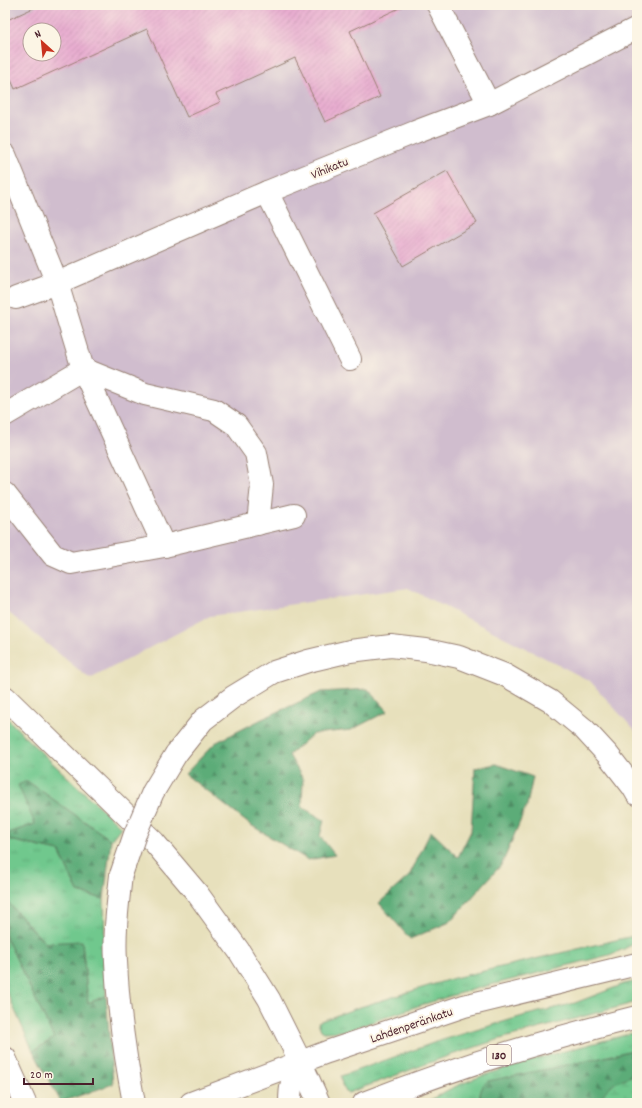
<svg xmlns="http://www.w3.org/2000/svg" width="642" height="1108" font-family="Dekko,sans-serif">
<style>
.industrial{fill:#d0bdce;fill-rule:evenodd}
.grass{fill:url(#grass-tufts);stroke:#5d745c}
.forest{fill:url(#forest-firs);stroke:#536652}
.wetland{fill:url(#wetland-marsh);stroke:#5d745c}
.building{fill:url(#building-hatch);fill-rule:evenodd}
.lines{fill:none;stroke-linecap:round;stroke-linejoin:round}
.minor-casing{stroke:#988074;stroke-width:24}
.major-casing{stroke:#988074;stroke-width:24}
.highway-casing{stroke:#988074;stroke-width:24}
.minor{stroke:#fff;stroke-width:22}
.major{stroke:#fff;stroke-width:22}
.highway{stroke:#fff;stroke-width:22}
.highway-bridge-casing{stroke:#988074;stroke-width:24;stroke-linecap:butt}
.highway-bridge{stroke:#fff;stroke-width:22}
.labels{text-anchor:middle;stroke-width:4;stroke-linejoin:round;paint-order:stroke}
.shield{fill:#fcf5e5;stroke:#7f5f63;stroke-width:1}
.shield-label{font-size:12px;font-weight:bold;fill:#4a1f2b}
.street-label{font-size:13px;fill:#4a1f2b;stroke:#fcf5e5}
</style>
<defs>
<pattern id="grass-tufts" width="24" height="20" patternUnits="userSpaceOnUse"><rect width="24" height="20" fill="#70c88d"/><path d="M3 7l-1-3M5 7V3M7 7l1-3M15 17l-1-3M17 17v-4M19 17l1-3" fill="none" stroke="#62ab7a"/></pattern>
<pattern id="forest-firs" width="22" height="20" patternUnits="userSpaceOnUse"><rect width="22" height="20" fill="#5cac78"/><path d="M5 1l3.5 6h-7zM16 11l3.5 6h-7z" fill="#4e8b63"/></pattern>
<pattern id="wetland-marsh" width="20" height="14" patternUnits="userSpaceOnUse"><rect width="20" height="14" fill="#70c88d"/><path d="M1 5h8M5 5V1M11 12h8M15 12V8" fill="none" stroke="#62ab7a"/></pattern>
<pattern id="building-hatch" width="6" height="6" patternUnits="userSpaceOnUse"><rect width="6" height="6" fill="#e8add0"/><path d="M-1 1l2-2M0 6l6-6M5 7l2-2" fill="none" stroke="#c894b3"/></pattern>
</defs>
<rect width="100%" height="100%" fill="#fcf5e5"/>
<filter id="ink" filterUnits="userSpaceOnUse"><feTurbulence type="fractalNoise" baseFrequency=".025" numOctaves="2"/><feDisplacementMap in="SourceGraphic" scale="8" xChannelSelector="R" yChannelSelector="G"/><feConvolveMatrix kernelMatrix="1 2 1 2 8 2 1 2 1" color-interpolation-filters="sRGB"/></filter>
<filter id="wash" filterUnits="userSpaceOnUse"><feTurbulence type="fractalNoise" baseFrequency=".012" numOctaves="4" result="noise"/><feDisplacementMap in="SourceGraphic" scale="16" xChannelSelector="R" yChannelSelector="G"/><feGaussianBlur stdDeviation="0.9" result="paint"/><feColorMatrix in="noise" values="0 0 0 0 0 0 0 0 0 0 0 0 0 0 0 0 0 1.4 0 .05"/><feComposite in="paint" operator="in"/></filter>
<g filter="url(#wash)">
<rect width="100%" height="100%" fill="#e7e0bc"/>
<path class="industrial" d="M5 5H637V733L590 681 408 588 210 616 90 679 9 613 5 607ZM30 30H54V54H30Z"/>
<g class="grass">
<path d="M5 716 27 739 121 827 111 840 27 781 35 824 9 833 10 840 59 851 78 892 104 899 106 996 88 1003 82 942 45 943 5 899Z"/>
<path d="M5 935 54 1038 33 1051 5 988Z"/>
<path d="M633 936 635 942 634 944 624 949 609 955 467 991 421 1005 346 1031 324 1032 321 1030 318 1022 357 1008 454 978Z"/>
<path d="M637 981V1002L500 1039 445 1057 348 1093 346 1092 342 1085 341 1076 436 1042 523 1016 575 1003 624 984Z"/>
<path d="M637 1032V1049L601 1058 480 1094 479 1103H426C455 1083 488 1074 521 1063 560 1052 598 1042 637 1032Z"/>
</g>
<g class="forest">
<path d="M368 689 388 711 351 730 313 734 289 755 303 779 302 807 324 820 320 836 335 855 308 860 249 824 185 774 215 743 262 719 321 692Z"/>
<path d="M496 764 533 777 527 805 502 864 450 922 410 939 379 903 409 876 431 831 458 857 471 831 475 768Z"/>
<path d="M27 781 111 840 104 899 78 892 59 851 10 840 9 833 35 824 18 785Z"/>
<path d="M5 899 45 943 82 941 88 1003 106 996 113 1084 61 1102 33 1051 54 1038 5 935Z"/>
<path d="M637 1049V1074C623 1079 604 1088 599 1103H479C480 1094 480 1087 488 1081L601 1058Z"/>
</g>
<path class="wetland" d="M637 1074V1103H599C605 1085 620 1080 637 1074Z"/>
<g id="blocks">
<g class="building">
<path d="M40 5H406L350 31 380 97 325 122 295 58 216 94 220 102 187 117 147 29 15 89 5 66V21ZM30 30H54V54H30Z"/>
<path d="M447 171 477 223 403 266 373 213Z"/>
</g>
</g>
</g>
<g filter="url(#ink)">
<use href="#blocks" fill-opacity="0" stroke="#988074" stroke-width="1"/>
<g class="lines">
<g class="minor-casing">
<g id="minor">
<path d="M438 5 489 104"/>
<path d="M5 155 57 283 83 369 164 546 71 563 53 555 5 494"/>
<path d="M267 192 350 359"/>
<path d="M16 298 57 283 267 192 415 132 489 104 637 28"/>
<path d="M5 415 83 369 145 394 214 410 236 425 256 453 262 485 258 524"/>
<path d="M164 546 294 515"/>
</g>
</g>
<g class="major-casing">
<g id="major">
<path d="M301 1063 319 1103"/>
<path d="M191 1103 327 1052 464 1006 637 964"/>
<path d="M290 1103C290 1086 292 1077 301 1063"/>
<path d="M364 1103C453 1068 544 1040 637 1017"/>
</g>
</g>
<g class="highway-casing">
<g id="highway">
<path d="M5 697 154 842 197 893 239 951 269 999 301 1063"/>
<path d="M176 754 203 720 233 697 274 672 308 661 350 651 391 646 426 650 459 657 505 675 550 701 584 729 608 755 633 787 637 794"/>
<path d="M121 875C118 903 114 932 116 961 118 1009 125 1056 134 1103"/>
<path d="M5 1058 25 1103"/>
</g>
</g>
<use href="#minor" class="minor"/>
<use href="#major" class="major"/>
<use href="#highway" class="highway"/>
<g class="highway-bridge-casing">
<path id="highway-bridge" d="M121 875 135 834 153 792 176 754"/>
</g>
<use href="#highway-bridge" class="highway-bridge"/>
</g>
</g>
<g class="labels">
<rect class="shield" x="487" y="1045" width="24" height="20" rx="3"/>
<g class="shield-label">
<text x="499" y="1059">130</text>
</g>
<g class="street-label">
<text transform="translate(329 167) rotate(-22)" y="5">Vihikatu</text>
<text transform="translate(411 1024) rotate(-19)" y="5">Lahdenperänkatu</text>
</g>
</g>
<rect width="642" height="1108" fill="none" stroke="#fcf5e5" stroke-width="20"/>
<g transform="translate(42 42) rotate(333)"><circle r="19" fill="#fcf5e5" stroke="#b59f9b"/>
<path d="M0-3L7 15L0 10L-7 15Z" fill="#c8321e"/>
<text y="-6" font-size="11" font-weight="bold" text-anchor="middle" fill="#4a1f2b">N</text>
</g>
<path d="M24 1078v6h69v-6" fill="none" stroke="#4a1f2b" stroke-width="2"/>
<text x="30" y="1078" font-size="12" fill="#4a1f2b" stroke="#fcf5e5" stroke-width="3" paint-order="stroke">20 m</text>
</svg>
